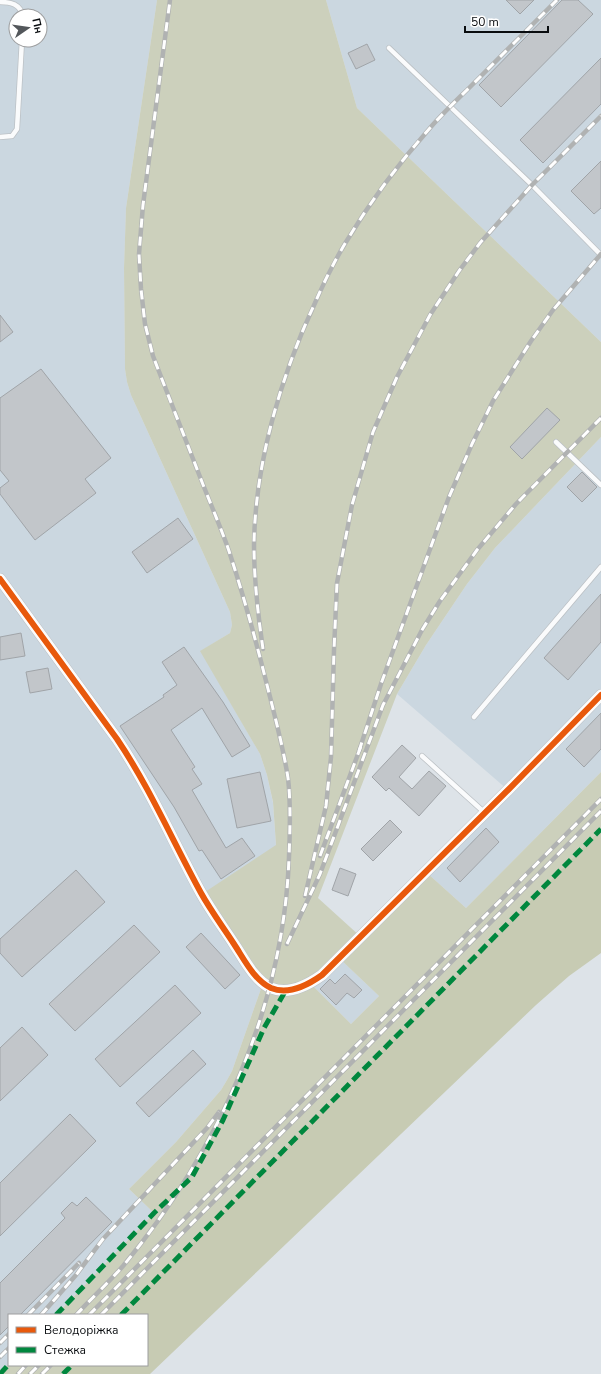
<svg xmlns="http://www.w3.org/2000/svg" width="601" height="1374" font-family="'Nunito Sans',sans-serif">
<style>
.built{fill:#cbd7e0;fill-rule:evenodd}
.green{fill:#ccd0bc;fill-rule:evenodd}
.forest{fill:#c7cbb3}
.building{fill:#c2c6ca;stroke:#a0a4a8}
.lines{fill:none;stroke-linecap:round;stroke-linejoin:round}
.service-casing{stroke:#bcc1c5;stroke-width:6}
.tertiary-casing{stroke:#bcc1c5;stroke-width:12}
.service{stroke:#fafbfc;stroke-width:4.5}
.tertiary{stroke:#fafbfc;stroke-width:11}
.rail-casing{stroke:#b0b2b2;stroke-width:4.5}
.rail{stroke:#fff;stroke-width:3;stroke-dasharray:9;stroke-linecap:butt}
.quiet{stroke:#00873e;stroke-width:5;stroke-dasharray:10 5;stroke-linecap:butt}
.cycleway-casing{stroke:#fff;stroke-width:8}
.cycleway{stroke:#e8590c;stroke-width:6}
</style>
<rect width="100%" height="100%" fill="#dde3e8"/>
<g class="built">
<path d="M0 0H157L126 208 124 268 125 369 127 382 131 395 230 612 232 625 230 633 201 651 260 754 267 775 273 803 276 846 202 895 263 983 232 1071 227 1080 221 1090 176 1142 129 1189 154 1213 56 1315H9V1364L0 1374ZM16 16H40V40H16Z"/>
<path d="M326 0H601V342L357 108Z"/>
<path d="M601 437V772L466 908 426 872 508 790 397 694 426 645 467 584 495 548Z"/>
<path d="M339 958 379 996 351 1024 310 983Z"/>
</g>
<g class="green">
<path d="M157 0H326L357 108 601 342V437L495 548 467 584 426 645 397 694 318 898 361 937 426 872 466 908 601 772V829L121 1315H56L154 1213 129 1189 176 1142 221 1090 227 1080 232 1071 263 983 202 894 276 845 273 802 267 775 260 754 200 651 230 633 232 625 230 612 131 395 127 382 125 369 124 268 126 208ZM339 958 379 996 351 1024 310 983Z"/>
<path d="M9 1364V1365H72L63 1374H0Z"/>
</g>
<path class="forest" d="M601 829V953L569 976 536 1005 150 1374H63L72 1365H147V1315H121Z"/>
<g class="building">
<path d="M506 0H534L520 14Z"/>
<path d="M562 0H578L593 14 501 107 479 85Z"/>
<path d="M367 44 375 60 356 69 348 53Z"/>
<path d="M601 58V104L543 163 520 140Z"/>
<path d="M601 161V208L594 214 571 191Z"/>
<path d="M0 315 13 332 0 342Z"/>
<path d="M41 369 111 458 85 479 96 493 35 540 0 494V488L9 481 0 470V398Z"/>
<path d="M547 408 560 420 522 459 510 447Z"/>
<path d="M582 472 597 487 582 502 567 487Z"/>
<path d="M178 518 193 539 147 573 132 552Z"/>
<path d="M601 594V642L568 680 544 658Z"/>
<path d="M21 633 25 656 0 660V637Z"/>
<path d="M184 647 223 702 250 746 232 757 202 708 171 730 195 767 192 769 202 784 192 790 226 848 242 838 255 856 221 879 202 850 199 851 174 807 120 726 164 697 163 695 177 685 162 662Z"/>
<path d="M48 668 52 689 30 693 26 672Z"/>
<path d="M601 713V749L584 767 566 749Z"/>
<path d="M402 745 416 758 399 777 412 789 429 771 446 786 419 816 389 788 386 791 372 777Z"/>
<path d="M260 772 271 821 237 828 227 779Z"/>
<path d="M390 820 402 832 373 861 361 849Z"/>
<path d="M486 828 499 842 460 882 447 868Z"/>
<path d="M340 868 356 874 348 896 332 890Z"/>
<path d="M76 870 105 902 22 977 0 953V939Z"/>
<path d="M134 925 160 952 75 1031 49 1004Z"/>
<path d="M201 933 240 975 225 989 186 947Z"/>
<path d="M345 974 362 990 354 998 347 993 336 1005 320 989 330 979 335 984Z"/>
<path d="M175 985 201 1013 120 1087 95 1059Z"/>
<path d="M22 1027 48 1055 0 1101V1048Z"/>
<path d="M193 1050 206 1064 149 1117 136 1103Z"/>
<path d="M70 1114 96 1141 0 1236V1183Z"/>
<path d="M86 1197 112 1222 20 1315H9V1326L0 1335V1283L65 1218 61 1213 72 1202 77 1206Z"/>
</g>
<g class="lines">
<g class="service-casing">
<g id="service">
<path d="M0 2C11 2 20 4 23 16"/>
<path d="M389 48 532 185 601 255"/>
<path d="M0 137 12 136 17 129 22 40"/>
<path d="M556 442 601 485"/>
<path d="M474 717 601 567"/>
<path d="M422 756 485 813"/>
</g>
</g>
<g class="tertiary-casing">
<path id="tertiary" d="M0 579 117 739C150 788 173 842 201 893 211 911 223 927 234 944 244 959 254 980 271 988 288 995 308 985 322 975L508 790 601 695"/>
</g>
<use href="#service" class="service"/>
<use href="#tertiary" class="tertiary"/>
<g class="rail-casing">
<g id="rail">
<path d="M263 649C258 615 254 580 254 545 255 463 281 376 315 303 324 282 334 262 346 242 370 202 399 163 430 128 443 113 458 99 472 85 500 57 529 28 557 0"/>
<path d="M359 751 381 684 449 497 472 444 493 401 531 341 553 310 601 254"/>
<path d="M320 856 361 746"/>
<path d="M305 896 326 806 331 757 334 650 337 583 352 505 373 432 397 377 430 315 459 271 480 243 532 185 601 116"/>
<path d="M287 944 320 874 383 705 422 630 440 601 477 550 516 504 601 418"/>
<path d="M28 1315 79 1263"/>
<path d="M41 1315 76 1275 103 1239 207 1128 219 1112"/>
<path d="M76 1315C91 1299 108 1283 123 1266 218 1152 284 1006 289 857 290 832 291 803 288 778 283 746 274 713 266 681 255 637 243 594 229 551 221 528 211 505 202 482 186 440 169 398 153 356L145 324 141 289 139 254 143 205 170 0"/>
<path d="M89 1315 601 799"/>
<path d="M101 1315 601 811"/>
<path d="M0 1343 9 1334"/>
<path d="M0 1357 9 1348"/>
<path d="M18 1374 26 1365"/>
<path d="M30 1374 39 1365"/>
<path d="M42 1374 51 1365"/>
</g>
</g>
<use href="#rail" class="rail"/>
<g class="quiet">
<path d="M56 1315 154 1213 192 1177 223 1120 264 1028 286 990"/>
<path d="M121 1315 601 829"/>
<path d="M0 1374 9 1364"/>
<path d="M63 1374 72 1365"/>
</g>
<g class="cycleway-casing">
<path id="cycleway" d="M0 579 117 739C150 788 173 842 201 893 211 911 223 927 234 944 244 959 254 980 271 988 288 995 308 985 322 975L508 790 601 695"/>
</g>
<use href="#cycleway" class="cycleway"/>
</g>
<rect x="8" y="1314" width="140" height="52" fill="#ffffff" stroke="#9d9e9f"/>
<rect x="16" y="1327" width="20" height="6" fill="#e8590c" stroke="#9d9e9f"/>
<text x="44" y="1334" font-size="12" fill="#090c0f">Велодоріжка</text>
<rect x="16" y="1347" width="20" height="6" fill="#00873e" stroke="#9d9e9f"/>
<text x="44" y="1354" font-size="12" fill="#090c0f">Стежка</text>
<g transform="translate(28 28) rotate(77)"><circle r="19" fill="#ffffff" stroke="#9d9e9f"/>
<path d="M0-3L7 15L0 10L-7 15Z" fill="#53575b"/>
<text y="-6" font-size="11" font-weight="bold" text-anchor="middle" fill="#090c0f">Пн</text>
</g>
<path d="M465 26v6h83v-6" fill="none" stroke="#090c0f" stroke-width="2"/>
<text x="471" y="26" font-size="12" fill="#090c0f" stroke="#ffffff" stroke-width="3" paint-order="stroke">50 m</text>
</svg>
